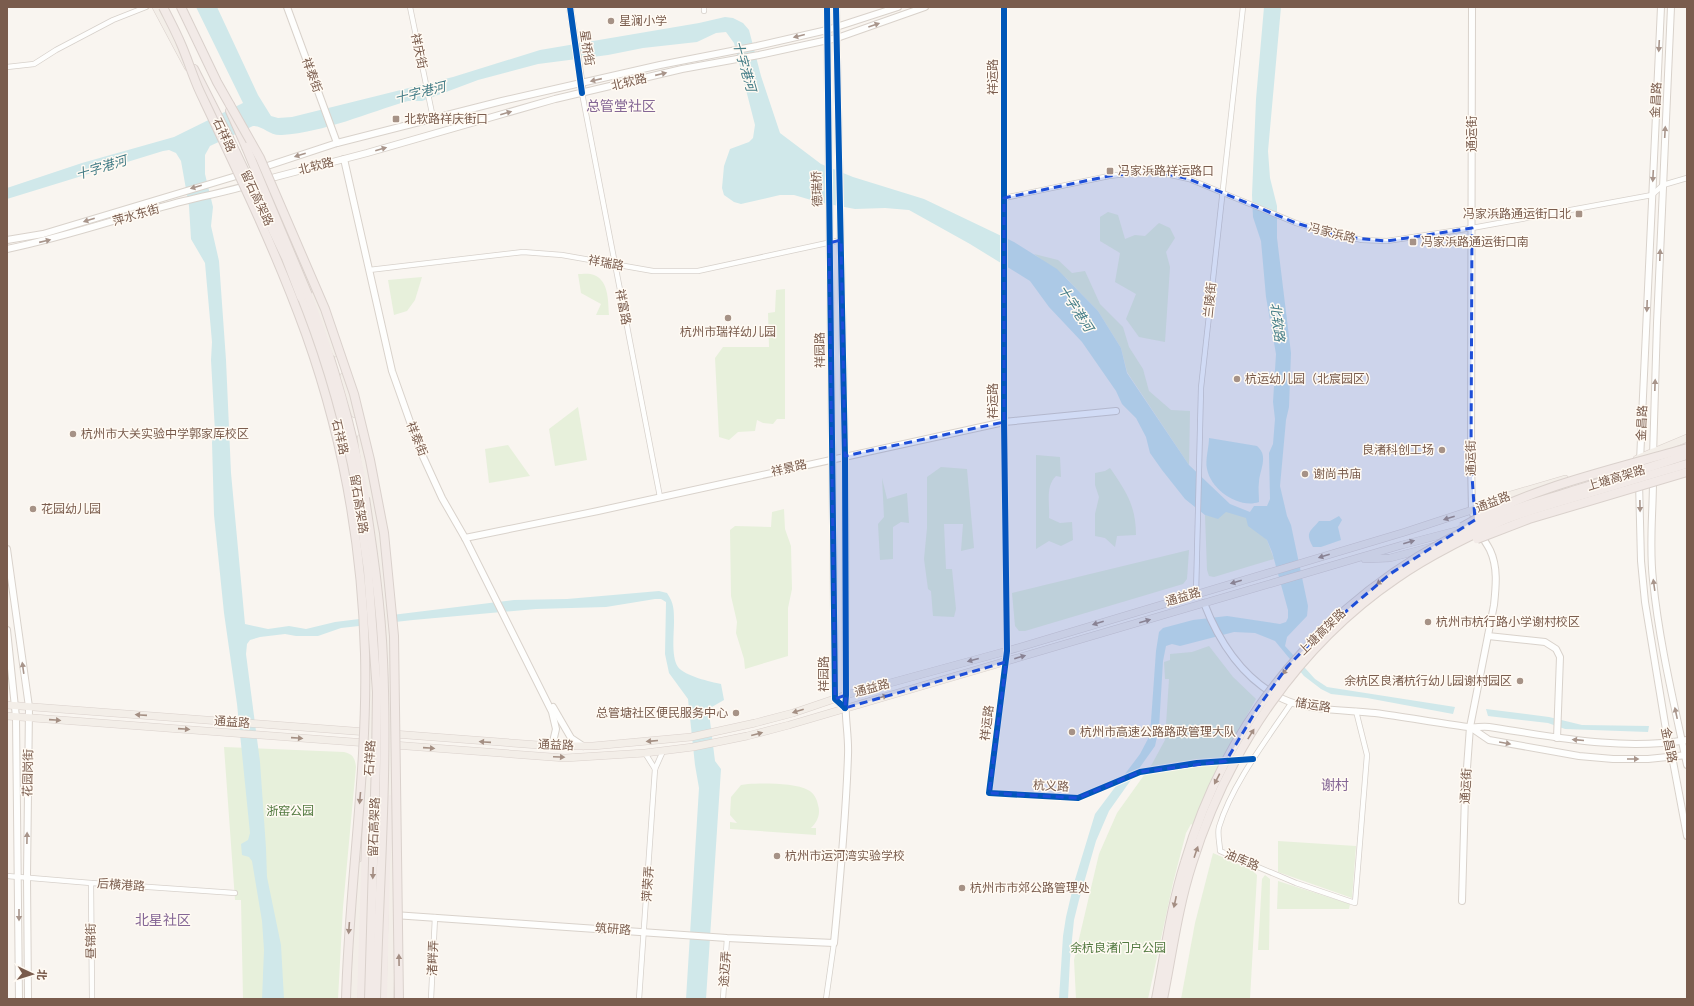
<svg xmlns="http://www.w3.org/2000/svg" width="1694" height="1006" font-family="'Titillium Web','Noto Sans SC',sans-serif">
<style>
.green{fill:#e7f0db}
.water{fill:#d0e8ea}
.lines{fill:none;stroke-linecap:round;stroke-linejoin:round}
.street-casing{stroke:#d7d1cb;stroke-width:6}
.secondary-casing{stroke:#d9d2cb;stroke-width:8}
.primary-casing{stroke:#dad1cc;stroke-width:8}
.highway-casing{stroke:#dad1cc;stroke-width:10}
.street{stroke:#fefefd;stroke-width:4.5}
.secondary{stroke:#fefefd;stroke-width:6}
.primary{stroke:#f3eee8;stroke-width:7}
.highway{stroke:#f2eae7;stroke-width:8}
.highway-bridge-casing{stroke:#dad1cc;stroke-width:10;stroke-linecap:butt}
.highway-bridge{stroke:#f2eae7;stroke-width:8}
.cycleway-casing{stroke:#fffaf3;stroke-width:8}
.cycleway{stroke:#0057b8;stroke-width:6}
.oneway{fill:#a8958b}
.oneway2{fill:#a48f83}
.oneway3{fill:#a48e83}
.marked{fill:#1d4ed8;fill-opacity:0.2;stroke:#1d4ed8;stroke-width:3;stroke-dasharray:8 5;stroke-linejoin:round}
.poi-dot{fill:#a69286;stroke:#fffaf3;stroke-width:1.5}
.labels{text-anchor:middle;stroke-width:3;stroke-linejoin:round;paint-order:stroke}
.poi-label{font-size:12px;fill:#7a5c4d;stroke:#fffaf3;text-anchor:start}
.street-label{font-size:12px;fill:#7a5c4d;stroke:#fffaf3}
.park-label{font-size:12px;fill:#537a41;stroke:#fffaf3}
.water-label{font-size:13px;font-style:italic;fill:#437c86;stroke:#fffaf3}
.quarter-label{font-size:14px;fill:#846695;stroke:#fffaf3}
</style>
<rect width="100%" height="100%" fill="#f9f5f0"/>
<g class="green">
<path d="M1108 212 1118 215 1125 239 1135 235 1145 236 1159 223 1170 228 1175 238 1166 252 1170 267 1165 342 1139 337 1126 319 1136 294 1115 282 1120 253 1100 241V217Z"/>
<path d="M1034 254 1058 260 1072 273 1085 271 1100 304 1123 327 1129 347 1143 369 1149 391 1171 410 1190 411 1189 465 1127 372 1121 348 1098 311 1066 278Z"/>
<path d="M578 274C582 274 590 273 594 275 609 281 608 301 609 315H596L601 304 581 293Z"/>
<path d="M422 277 415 300 407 311 394 315 388 280Z"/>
<path d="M785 289V419H777L773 424 763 423 757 420 755 431 738 432 729 440 719 437 715 358 723 347H769L768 313 775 312 776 290Z"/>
<path d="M578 407 587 460 555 466 549 429Z"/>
<path d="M508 445 530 476 489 483 485 449Z"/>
<path d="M1036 455 1060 457 1061 477 1056 476C1045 487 1050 503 1049 518L1060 523 1072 522 1073 540 1061 546 1049 541 1036 549Z"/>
<path d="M941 467 967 469 974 548 961 551 963 524H944L946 569H952L956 609 954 617 933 616 931 591 928 589 924 559 927 528V477Z"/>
<path d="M1110 468C1126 491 1136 506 1136 535L1117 536 1115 547 1105 538 1095 536V514L1099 497 1095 485V473L1105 471Z"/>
<path d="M882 478 887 499 907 493 909 523 901 522 893 527V559L880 560 878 524 884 517Z"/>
<path d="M784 509 785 529 791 546 792 589 788 608V656L745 669 744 659 736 633 737 622 731 596 730 530 735 526 771 527 772 512Z"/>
<path d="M1224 511 1247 516 1267 540 1274 559 1214 577 1209 576 1207 570 1205 515 1211 516Z"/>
<path d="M1189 550 1187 579 1183 584 1025 631H1019L1015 626 1012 593Z"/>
<path d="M1209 646 1233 677 1256 699 1216 770 1193 825 1191 824 1186 833 1173 883 1148 999H1076L1074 960 1099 854 1117 813 1152 764 1165 740 1169 679H1165L1164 662 1170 660V654L1192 652Z"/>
<path d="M224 747 344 752C353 754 355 758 356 767L343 907 338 999H243L241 900H235Z"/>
<path d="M748 784C763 783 796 783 808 790 814 793 817 799 818 805 821 814 817 822 811 828H816V835L730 829V822L737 823 730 815 731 797 741 785Z"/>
<path d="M1278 841 1356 846 1352 898 1278 872Z"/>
<path d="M1213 853 1252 870 1257 875 1250 999H1181L1195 923Z"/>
<path d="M1265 875 1270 879 1269 950H1258L1262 879Z"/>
<path d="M1278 881 1350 904 1349 909H1277Z"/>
</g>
<g class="water">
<path d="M196 7H217L258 95 271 116 278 118 292 117 453 77 540 50 699 23 725 17 733 18 743 23 749 30 761 76 780 133 821 164 853 177 924 199 1014 242 1057 269 1098 311 1121 348 1127 373 1189 465 1230 504 1250 512 1254 506H1267L1270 499 1269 453 1273 444 1275 419 1273 402 1276 354 1266 297 1261 241 1253 217 1252 195 1256 99 1264 7H1281L1268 151 1270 178 1277 206V238L1291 353 1289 407 1286 420 1280 486 1287 516 1291 525 1308 606 1307 616 1287 637 1285 646 1315 679 1327 687 1455 707 1453 714 1367 698 1331 694 1321 689 1304 676 1275 641 1255 633 1234 632 1180 646 1172 644 1166 646 1163 661 1159 728 1155 746 1109 811 1096 841 1079 900 1074 920 1070 959 1068 999H1059L1063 936 1066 917 1074 883 1095 814 1140 754 1150 735 1156 651 1159 632 1163 628 1193 620 1227 616 1280 624 1286 622 1288 618V610L1272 552 1267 540 1248 526 1246 518 1226 512 1218 519 1205 515 1185 499 1162 470 1150 453 1146 437 1136 418 1122 404 1116 391 1082 342 1049 307 1030 281 970 244 909 210 885 208 855 209 818 202 794 195H780L741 204 734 202 724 195 722 188 724 166 730 149 749 142 753 138 755 125 734 43 726 32 716 33 697 42 643 48 608 55 538 64 478 80 422 101H408C367 113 325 132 282 135 269 136 264 126 253 126L210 146 205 155V174L213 207 211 226 219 261 226 360 231 473 245 624 268 629 289 626 306 629 335 622 514 600 567 599 659 591 667 593C674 603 674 610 674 622 674 634 671 657 678 667 685 676 711 682 721 684L724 700 710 708 709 713 715 761 721 769 706 999H686L699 788 695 765 688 699 669 673 665 654 666 602 661 599H655L606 607 536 609 413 620 341 628 318 636H296L285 634 260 637 250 640 247 644 246 654 260 762 266 848 267 877 281 945 284 999H262L264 950 262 921 252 861 249 857 242 855 241 844 248 840 250 833 237 704 224 613 214 515 212 442 215 432 211 360 212 342 205 263 191 239 189 206 181 161 176 153 169 150 163 151 7 199V188L82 163 174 137 243 103Z"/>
<path d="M1209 438 1257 446C1269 456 1260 469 1259 482 1258 488 1259 495 1259 502 1239 509 1211 490 1207 469 1205 460 1209 447 1209 438Z"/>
<path d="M1339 516 1342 520 1338 527 1341 540 1321 547H1313C1305 532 1310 532 1319 521H1330Z"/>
<path d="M1486 709 1549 717 1582 725 1649 726 1648 732 1565 729 1548 723 1488 716Z"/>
</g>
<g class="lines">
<g class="street-casing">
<g id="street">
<path d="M410 7 433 118"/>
<path d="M1004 7V422L1007 651 989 793 1078 798 1140 772 1197 763 1228 761"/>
<path d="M704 11V7"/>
<path d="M7 67 34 64 56 50 113 20 146 7"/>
<path d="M582 93 660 497"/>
<path d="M1004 198 1109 176 1153 171 1189 179 1296 223 1319 230 1362 240 1387 241 1472 228 1652 195 1663 185 1687 178"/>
<path d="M369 270 523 252 562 255 653 271H698L841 240"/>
<path d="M1196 594 1201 388 1243 7"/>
<path d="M1292 702C1267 739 1232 784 1219 827 1217 834 1220 844 1220 851L1296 883 1355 903 1367 755 1356 711"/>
<path d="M645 753 655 769"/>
<path d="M1236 760 1253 759"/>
<path d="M7 876 91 883 235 893"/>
<path d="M91 883 92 999"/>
<path d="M431 999 435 917"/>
<path d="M639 999 655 769 663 751"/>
<path d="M723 999 727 938"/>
<path d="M826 999 834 943"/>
</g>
</g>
<g class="secondary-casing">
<g id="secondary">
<path d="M287 7 337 143"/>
<path d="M570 7 582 87"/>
<path d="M827 7C828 238 834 468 835 699L845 708"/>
<path d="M1472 7 1471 461 1472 510 1476 523"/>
<path d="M344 159 392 371 420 450 442 498 465 538 552 712 556 729 552 746"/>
<path d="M7 240 43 234 243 174 337 143 502 101 660 65 757 46 827 30 898 7"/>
<path d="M7 249C67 237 125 216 184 201 211 194 238 190 264 180L367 153 555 99 682 69 759 55 837 38 925 7"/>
<path d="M1653 456 1657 323 1671 7"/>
<path d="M1640 461 1661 7"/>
<path d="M1653 480C1653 513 1649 546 1653 580 1659 642 1674 703 1687 765"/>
<path d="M1639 482 1641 561 1645 602 1668 742 1672 756 1687 836"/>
<path d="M465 538 598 511 1004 422 1116 411"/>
<path d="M7 549 29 707 27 877 28 999"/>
<path d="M1204 603C1219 642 1244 680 1283 699 1308 711 1347 710 1375 713 1406 717 1437 723 1468 727 1475 728 1482 726 1489 727 1555 737 1621 751 1687 740"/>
<path d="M7 630 16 717 19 999"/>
<path d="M1488 636 1545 642 1556 649 1560 657 1557 738"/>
<path d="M553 707 571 738 583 746"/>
<path d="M1470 727 1489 740 1579 756 1613 759H1648L1687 755"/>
<path d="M1462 901 1465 795 1470 727 1494 605C1496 586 1498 567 1490 550 1487 544 1483 539 1480 533"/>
<path d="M394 915 727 938 834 943C840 881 846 818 848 755 849 735 844 715 846 695L845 456 836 7"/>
</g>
</g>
<g class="primary-casing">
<g id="primary">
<path d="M156 7 188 67"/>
<path d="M252 150 336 353"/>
<path d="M267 227 288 274"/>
<path d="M294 291C323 364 344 438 356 516"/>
<path d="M344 376 355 414"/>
<path d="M361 438 383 577 389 674 391 803"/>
<path d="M1656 451 1687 438"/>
<path d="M1637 459 1653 452H1667"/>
<path d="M1365 559 1390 558 1435 546"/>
<path d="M7 705 552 746H593L691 737 755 723 793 713 846 695 1007 651 1405 532 1472 510 1497 499 1565 479"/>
<path d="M7 716 565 758 645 753 693 747 747 736 789 725 1402 545 1467 528"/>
<path d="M366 817 371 733 368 625"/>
<path d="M354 999 358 909 362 865"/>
<path d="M390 999 392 914V834"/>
</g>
</g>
<g class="highway-casing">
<g id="highway">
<path d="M181 7 217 82 230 105"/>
<path d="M194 69 229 138"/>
<path d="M230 111 246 147"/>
<path d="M308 295C333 361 352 428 365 498"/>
<path d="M301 297C327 362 347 430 358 499"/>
<path d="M361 999 367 811"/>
<path d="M383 999 386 866 391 799"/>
</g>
</g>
<use href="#street" class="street"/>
<use href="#secondary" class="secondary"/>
<use href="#primary" class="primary"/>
<use href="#highway" class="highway"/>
<g class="highway-bridge-casing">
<g id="highway-bridge">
<path d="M163 7C169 19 176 32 181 44 188 60 193 77 200 92 238 172 276 251 306 334 342 435 362 545 365 653 368 769 349 884 346 999"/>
<path d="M230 105 260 158 325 309 354 394 370 460 384 533 394 636 399 999"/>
<path d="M229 138 286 258 301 297"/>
<path d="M246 147 308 295"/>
<path d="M365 498C373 552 381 606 383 660 388 773 379 886 376 999"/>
<path d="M358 499 368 570 377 692 376 761 369 999"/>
<path d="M1462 527C1530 487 1612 470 1687 448"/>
<path d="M1477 539 1529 519 1687 472"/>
<path d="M1156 999C1165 953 1171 906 1185 862 1232 701 1347 578 1502 514 1524 505 1547 499 1569 492 1608 480 1648 468 1687 455"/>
<path d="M1163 999C1172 954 1178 907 1192 864 1227 751 1298 645 1397 578 1430 555 1468 537 1504 520 1523 512 1543 507 1562 501 1604 489 1645 476 1687 464"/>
</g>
</g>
<use href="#highway-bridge" class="highway-bridge"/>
<g class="cycleway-casing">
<g id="cycleway">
<path d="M570 7 582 93"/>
<path d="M827 7C828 238 834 468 835 699L845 708"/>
<path d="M836 7 845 456 846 695 845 708"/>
<path d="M1004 7V422L1007 651 989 793 1078 798 1140 772 1197 763 1253 759"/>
</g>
</g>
<use href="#cycleway" class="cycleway"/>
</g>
<defs><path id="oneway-solid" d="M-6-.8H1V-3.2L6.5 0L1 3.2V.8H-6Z"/></defs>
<g class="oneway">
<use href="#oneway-solid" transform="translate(874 25) rotate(-19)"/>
<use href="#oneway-solid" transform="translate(799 36) rotate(166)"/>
<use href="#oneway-solid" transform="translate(1659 46) rotate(93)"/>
<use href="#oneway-solid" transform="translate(661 74) rotate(-13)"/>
<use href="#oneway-solid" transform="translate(596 80) rotate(167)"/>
<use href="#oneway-solid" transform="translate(506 113) rotate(-16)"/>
<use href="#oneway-solid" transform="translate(1665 132) rotate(-87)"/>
<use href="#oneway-solid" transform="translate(381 149) rotate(-16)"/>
<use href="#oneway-solid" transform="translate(300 155) rotate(163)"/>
<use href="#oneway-solid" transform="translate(1653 176) rotate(93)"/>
<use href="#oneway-solid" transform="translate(196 187) rotate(164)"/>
<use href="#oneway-solid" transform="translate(89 220) rotate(163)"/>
<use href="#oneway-solid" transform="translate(45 241) rotate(-13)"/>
<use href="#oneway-solid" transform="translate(1660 255) rotate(-88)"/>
<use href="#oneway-solid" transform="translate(1647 306) rotate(92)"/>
<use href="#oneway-solid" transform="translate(1655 385) rotate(-88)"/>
<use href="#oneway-solid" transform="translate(1640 506) rotate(89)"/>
<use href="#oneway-solid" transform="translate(1654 585) rotate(-98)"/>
<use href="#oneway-solid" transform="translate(23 668) rotate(-98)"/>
<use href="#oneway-solid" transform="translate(1676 713) rotate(-102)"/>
<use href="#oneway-solid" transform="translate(1578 740) rotate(-175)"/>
<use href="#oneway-solid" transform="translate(1505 743) rotate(10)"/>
<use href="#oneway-solid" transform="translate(1633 759)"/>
<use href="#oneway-solid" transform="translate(27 838) rotate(-89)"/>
<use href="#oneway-solid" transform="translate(19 915) rotate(90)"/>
</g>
<g class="oneway2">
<use href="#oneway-solid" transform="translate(1449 518) rotate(162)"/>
<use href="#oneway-solid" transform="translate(1409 542) rotate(-16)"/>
<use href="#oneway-solid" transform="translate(1324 556) rotate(163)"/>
<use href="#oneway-solid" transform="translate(1236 582) rotate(164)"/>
<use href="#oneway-solid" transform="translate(1145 621) rotate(-16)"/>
<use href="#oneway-solid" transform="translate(1098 623) rotate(163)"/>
<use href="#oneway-solid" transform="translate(1020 657) rotate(-16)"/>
<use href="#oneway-solid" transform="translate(973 660) rotate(165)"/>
<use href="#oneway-solid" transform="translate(882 697) rotate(-16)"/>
<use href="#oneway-solid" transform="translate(798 711) rotate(162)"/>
<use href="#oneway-solid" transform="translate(141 715) rotate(-176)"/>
<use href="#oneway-solid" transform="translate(55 720) rotate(4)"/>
<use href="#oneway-solid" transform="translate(184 729) rotate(4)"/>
<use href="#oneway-solid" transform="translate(757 734) rotate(-15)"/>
<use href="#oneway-solid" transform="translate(297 738) rotate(4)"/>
<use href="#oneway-solid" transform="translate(652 741) rotate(175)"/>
<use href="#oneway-solid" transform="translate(485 742) rotate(-176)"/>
<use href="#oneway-solid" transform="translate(429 748) rotate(4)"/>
<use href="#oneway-solid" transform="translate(559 757) rotate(3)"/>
</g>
<g class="oneway3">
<use href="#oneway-solid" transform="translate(1381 581) rotate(142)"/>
<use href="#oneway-solid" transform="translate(1286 670) rotate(128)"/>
<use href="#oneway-solid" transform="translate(1251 734) rotate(-58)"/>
<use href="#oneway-solid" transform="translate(1217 779) rotate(117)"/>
<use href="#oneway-solid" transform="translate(360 798) rotate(95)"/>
<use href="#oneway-solid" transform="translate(1196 852) rotate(-71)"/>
<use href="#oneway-solid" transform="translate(373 873) rotate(92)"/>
<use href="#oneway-solid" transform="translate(1175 902) rotate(102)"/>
<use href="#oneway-solid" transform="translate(349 928) rotate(94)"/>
<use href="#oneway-solid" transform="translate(399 960) rotate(-91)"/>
</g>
<path class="marked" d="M1153 171 1189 179 1296 223 1343 237 1387 241 1472 228 1471 461 1475 520 1390 574 1317 636 1287 667 1257 709 1226 761 1140 772 1078 798 989 793 1006 662 845 708 846 695 835 699 829 243 841 240 845 456 1004 422V198L1109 176Z"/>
<g class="poi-dot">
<circle cx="611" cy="21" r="4"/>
<rect x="392" y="115" width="8" height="8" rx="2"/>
<rect x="1106" y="167" width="8" height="8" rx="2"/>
<rect x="1575" y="210" width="8" height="8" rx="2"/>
<rect x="1409" y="238" width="8" height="8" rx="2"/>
<circle cx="728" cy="318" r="4"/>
<circle cx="1237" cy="379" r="4"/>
<circle cx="73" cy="434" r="4"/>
<circle cx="1442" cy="450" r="4"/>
<circle cx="1305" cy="474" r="4"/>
<circle cx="33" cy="509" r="4"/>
<circle cx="1428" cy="622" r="4"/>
<circle cx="1520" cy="681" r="4"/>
<circle cx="736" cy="713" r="4"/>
<circle cx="1072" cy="732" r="4"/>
<circle cx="777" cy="856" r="4"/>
<circle cx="962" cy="888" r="4"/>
</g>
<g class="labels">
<g class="poi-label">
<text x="619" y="25">星澜小学</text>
<text x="404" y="123">北软路祥庆街口</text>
<text x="1118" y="175">冯家浜路祥运路口</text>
<text x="1571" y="218" text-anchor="end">冯家浜路通运街口北</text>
<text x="1421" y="246">冯家浜路通运街口南</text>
<text x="728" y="336" text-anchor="middle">杭州市瑞祥幼儿园</text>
<text x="1245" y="383">杭运幼儿园（北宸园区）</text>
<text x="81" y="438">杭州市大关实验中学郭家厍校区</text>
<text x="1434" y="454" text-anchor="end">良渚科创工场</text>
<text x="1313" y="478">谢尚书庙</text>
<text x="41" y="513">花园幼儿园</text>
<text x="1436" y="626">杭州市杭行路小学谢村校区</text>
<text x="1512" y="685" text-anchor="end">余杭区良渚杭行幼儿园谢村园区</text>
<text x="728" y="717" text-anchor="end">总管塘社区便民服务中心</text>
<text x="1080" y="736">杭州市高速公路路政管理大队</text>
<text x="785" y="860">杭州市运河湾实验学校</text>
<text x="970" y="892">杭州市市郊公路管理处</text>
</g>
<g class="street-label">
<text transform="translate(587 48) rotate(81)" y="4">星桥街</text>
<text transform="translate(419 51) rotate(78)" y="4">祥庆街</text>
<text transform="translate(312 75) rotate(70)" y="4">祥泰街</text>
<text transform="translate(993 77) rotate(-90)" y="4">祥运路</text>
<text transform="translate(629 82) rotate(-13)" y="4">北软路</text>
<text transform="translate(1656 100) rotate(-87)" y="4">金昌路</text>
<text transform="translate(1472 134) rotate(-90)" y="4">通运街</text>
<text transform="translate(224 135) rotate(64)" y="4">石祥路</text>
<text transform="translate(316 166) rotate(-14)" y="4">北软路</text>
<text transform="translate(817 189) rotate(-92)" y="4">德瑞桥</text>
<text transform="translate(257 198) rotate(65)" y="4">留石高架路</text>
<text transform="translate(136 215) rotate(-16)" y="4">萍水东街</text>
<text transform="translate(1332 233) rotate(14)" y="4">冯家浜路</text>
<text transform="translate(606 263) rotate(10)" y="4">祥瑞路</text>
<text transform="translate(1210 300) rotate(-84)" y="4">兰陵街</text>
<text transform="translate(623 307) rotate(79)" y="4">祥富路</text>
<text transform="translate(820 350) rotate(-91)" y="4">祥园路</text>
<text transform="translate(993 401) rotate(-90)" y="4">祥运路</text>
<text transform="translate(1642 423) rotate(-88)" y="4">金昌路</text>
<text transform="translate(340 437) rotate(77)" y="4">石祥路</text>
<text transform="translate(417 439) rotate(68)" y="4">祥泰街</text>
<text transform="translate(1471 458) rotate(-91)" y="4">通运街</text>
<text transform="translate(789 468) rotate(-13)" y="4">祥景路</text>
<text transform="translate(1616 478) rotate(-17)" y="4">上塘高架路</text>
<text transform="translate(1493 502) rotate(-21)" y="4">通益路</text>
<text transform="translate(359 504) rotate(81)" y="4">留石高架路</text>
<text transform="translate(1183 597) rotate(-17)" y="4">通益路</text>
<text transform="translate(1322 632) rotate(-44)" y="4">上塘高架路</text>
<text transform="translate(824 674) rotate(-90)" y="4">祥园路</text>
<text transform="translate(872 688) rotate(-15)" y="4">通益路</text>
<text transform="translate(1313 705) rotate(9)" y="4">储运路</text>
<text transform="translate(232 722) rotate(4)" y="4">通益路</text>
<text transform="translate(987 723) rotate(-83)" y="4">祥运路</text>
<text transform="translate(556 745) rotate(2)" y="4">通益路</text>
<text transform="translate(1669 745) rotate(78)" y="4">金昌路</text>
<text transform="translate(370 758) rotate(-87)" y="4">石祥路</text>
<text transform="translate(28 773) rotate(-89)" y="4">花园岗街</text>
<text transform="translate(1051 786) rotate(3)" y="4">杭义路</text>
<text transform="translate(1466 786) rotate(-87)" y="4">通运街</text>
<text transform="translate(374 827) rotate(-88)" y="4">留石高架路</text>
<text transform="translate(1242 860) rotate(23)" y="4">油库路</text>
<text transform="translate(648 884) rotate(-86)" y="4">萍荣弄</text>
<text transform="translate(121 885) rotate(4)" y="4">后横港路</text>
<text transform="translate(613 929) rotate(4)" y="4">筑研路</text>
<text transform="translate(91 941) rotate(-91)" y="4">昼锦街</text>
<text transform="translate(433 958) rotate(-88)" y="4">渚畔弄</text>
<text transform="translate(725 969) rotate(-86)" y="4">途迈弄</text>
</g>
<g class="park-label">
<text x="290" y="815">浙窑公园</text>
<text x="1118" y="952">余杭良渚门户公园</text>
</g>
<g class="water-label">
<text transform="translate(745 66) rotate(74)" y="5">十字港河</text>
<text transform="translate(420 92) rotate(-14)" y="5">十字港河</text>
<text transform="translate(101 167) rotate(-17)" y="5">十字港河</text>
<text transform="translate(1076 308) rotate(57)" y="5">十字港河</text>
<text transform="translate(1278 322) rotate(83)" y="5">北软路</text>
</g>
<g class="quarter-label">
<text x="621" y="111">总管堂社区</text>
<text x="1335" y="790">谢村</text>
<text x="163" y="925">北星社区</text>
</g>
</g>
<rect width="1694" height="1006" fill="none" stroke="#7a5c4d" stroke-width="16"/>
<g transform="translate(32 974) rotate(94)" stroke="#fffaf3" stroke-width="3" paint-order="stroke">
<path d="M0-3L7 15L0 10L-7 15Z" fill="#7a5c4d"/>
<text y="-6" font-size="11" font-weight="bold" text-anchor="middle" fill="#7a5c4d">北</text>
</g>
</svg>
